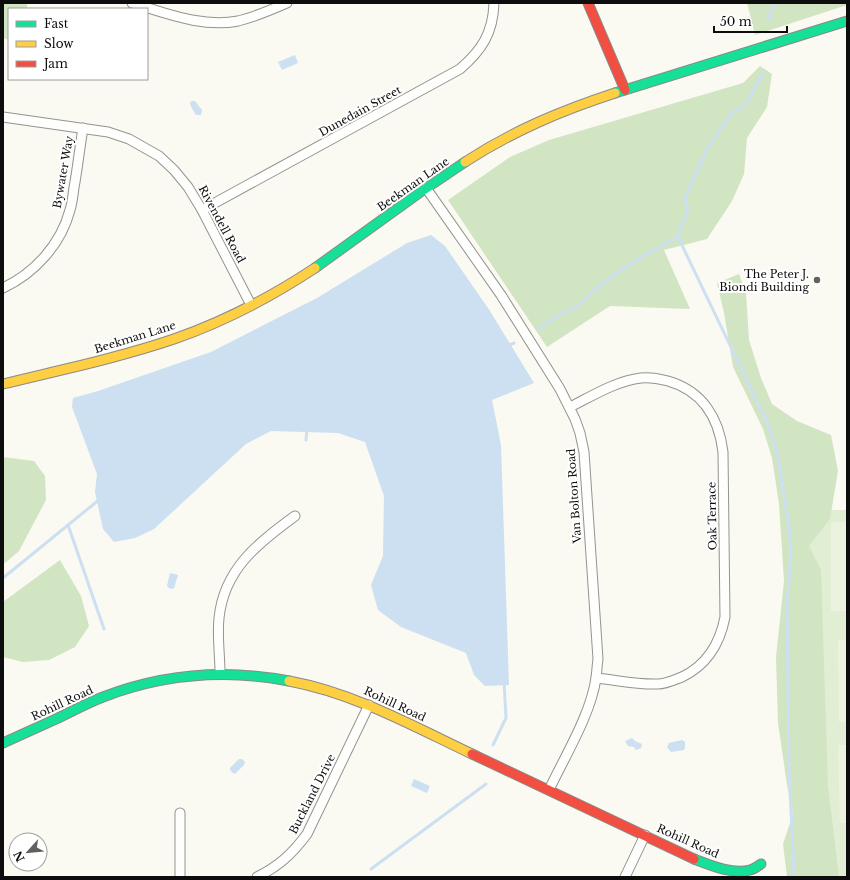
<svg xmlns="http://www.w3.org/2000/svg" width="850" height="880" font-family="'Libre Baskerville',serif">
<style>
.green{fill:#e1eed4}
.forest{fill:#d1e5c3}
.pitch{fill:#ebf2dd}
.water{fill:#cce0f1}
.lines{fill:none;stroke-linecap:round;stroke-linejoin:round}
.stream{stroke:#cce0f1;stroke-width:3}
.street-casing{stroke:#949390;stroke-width:11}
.fast-casing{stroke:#8a8a87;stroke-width:11}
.slow-casing{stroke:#8a8a87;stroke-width:11}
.jam-casing{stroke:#8a8a87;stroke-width:11}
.street{stroke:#fefefd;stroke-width:9}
.fast{stroke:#16e098;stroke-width:9}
.slow{stroke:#ffcf43;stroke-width:9}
.jam{stroke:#f24e42;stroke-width:9}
.poi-dot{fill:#60605d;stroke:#fff;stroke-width:1.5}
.labels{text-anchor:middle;stroke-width:4;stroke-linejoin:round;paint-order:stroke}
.street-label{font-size:11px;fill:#0d0d0d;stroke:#fff}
.poi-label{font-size:11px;fill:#0d0d0d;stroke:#fff;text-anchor:end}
</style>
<rect width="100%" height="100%" fill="#faf9f2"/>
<path class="green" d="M798 510H847V877H818Z"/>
<g class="forest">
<path d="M3 3H27V9H9V40L3 38Z"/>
<path d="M747 3H847V5L755 35Z"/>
<path d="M760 66 772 74 767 107 747 138 744 174 732 201 707 239 664 250 690 309 610 306 547 347 448 200 510 157 549 140 743 83Z"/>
<path d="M739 274 746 293 749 340 761 378 772 404 797 421 831 435 838 471 830 519 809 546 821 570 828 786 839 877H787L783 844 793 814 787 785 778 723 776 657 784 581 779 504 772 458 763 429 733 367 724 313 717 283Z"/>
<path d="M3 457 34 461 45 476 46 500 19 551 5 563 3 561Z"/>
<path d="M60 560 81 596 89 626 75 647 49 660 23 662 3 657V602Z"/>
</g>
<g class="pitch">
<rect x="831" y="522" width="16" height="89"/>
<path d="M838 640H847V722H839Z"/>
<path d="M838 745H847V823H840Z"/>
</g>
<g class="water">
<path d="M295 55 298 63 282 70 278 62Z"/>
<path d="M192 101H195L202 110 201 115H196C194 112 190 106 190 102Z"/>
<path d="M431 235 445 246 490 311 534 383 492 400 501 445 509 685 485 686 474 675 466 653 401 627 378 610 371 585 383 556 384 496 365 442 338 433 271 431 246 444 154 529 135 538 114 542 103 529 95 492 97 474 72 407 73 398 98 391 211 352 317 298 407 243Z"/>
<path d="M170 573 178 575 174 588 172 589 169 588 167 586Z"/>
<path d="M632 738 635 741 642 744 641 748 636 750 634 747 628 746 625 741Z"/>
<path d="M682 740 685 742V747L684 750 671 752 667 747 669 743Z"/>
<path d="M239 759H242L245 762 244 765 235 774 233 773 230 770V768Z"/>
<path d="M414 779 430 786 427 793 411 786Z"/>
</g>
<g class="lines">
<g class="stream">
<path d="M768 20 774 3"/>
<path d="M763 73 746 104 732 113 708 147 685 197 687 205V217L682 224 678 237 766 420 777 452 790 532 791 556 787 604 789 772 794 867 792 877"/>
<path d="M539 328 562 313 580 304 597 288 633 262 678 237"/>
<path d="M507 346 514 343"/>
<path d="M306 440 307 428"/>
<path d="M68 525 104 629"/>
<path d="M3 578 100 499"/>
<path d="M493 745 506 718 504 681"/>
<path d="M371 869 486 784"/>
</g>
<g class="street-casing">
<g id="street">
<path d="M132 3C166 13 202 28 238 21 255 17 271 10 287 3"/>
<path d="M3 117 108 132 129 139 159 156 174 170 188 187 202 210 251 305"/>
<path d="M426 188 501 295 560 389 575 419 580 433 584 452 598 659C597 665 597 671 596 678 591 714 565 756 549 790"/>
<path d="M202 210 460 69C482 50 493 33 494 3"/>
<path d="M3 288C35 273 61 244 70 210 73 201 73 191 75 182 78 164 80 146 83 128"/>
<path d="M570 407C592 396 616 381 641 378 650 377 660 379 668 381 703 391 719 419 723 452L725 617C720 643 707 665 682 677 674 680 666 684 658 684 637 685 617 680 596 678"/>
<path d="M220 673C220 655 217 636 219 618 224 569 258 543 295 516"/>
<path d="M180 813V877"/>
<path d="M257 877C279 866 292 854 307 834L369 705"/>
<path d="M625 877 645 835"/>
</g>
</g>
<g class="fast-casing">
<g id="fast">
<path d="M615 93 847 21"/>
<path d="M315 268 419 193 465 162"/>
<path d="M3 743C21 735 38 727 56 719 71 712 87 703 103 697 163 674 226 669 289 681"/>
<path d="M694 859C710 865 732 875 750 870 754 869 758 866 761 864"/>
</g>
</g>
<g class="slow-casing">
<g id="slow">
<path d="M465 162C513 131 560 111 615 93"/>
<path d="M3 384C60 370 118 358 174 339 223 322 271 297 315 268"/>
<path d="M289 681C354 693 413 726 472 754"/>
</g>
</g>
<g class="jam-casing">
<g id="jam">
<path d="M588 3 625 90"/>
<path d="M472 754 694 859"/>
</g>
</g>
<use href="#street" class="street"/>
<use href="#fast" class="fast"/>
<use href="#slow" class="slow"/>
<use href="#jam" class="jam"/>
</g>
<circle class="poi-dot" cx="817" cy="280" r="4"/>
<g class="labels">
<g class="street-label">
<text transform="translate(360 111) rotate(-29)" y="4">Dunedain Street</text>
<text transform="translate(63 172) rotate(-80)" y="4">Bywater Way</text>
<text transform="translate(413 184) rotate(-35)" y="4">Beekman Lane</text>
<text transform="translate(222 224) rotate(62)" y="4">Rivendell Road</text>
<text transform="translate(135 337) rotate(-17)" y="4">Beekman Lane</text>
<text transform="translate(574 496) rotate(-94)" y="4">Van Bolton Road</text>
<text transform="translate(712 516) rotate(-91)" y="4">Oak Terrace</text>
<text transform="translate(62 703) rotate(-25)" y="4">Rohill Road</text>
<text transform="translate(395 704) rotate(25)" y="4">Rohill Road</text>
<text transform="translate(312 794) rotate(-63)" y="4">Buckland Drive</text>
<text transform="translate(688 841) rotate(24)" y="4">Rohill Road</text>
</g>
<g class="poi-label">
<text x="809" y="278">The Peter J.<tspan x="809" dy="13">Biondi Building</tspan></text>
</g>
</g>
<rect width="850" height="880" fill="none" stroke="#0d0d0d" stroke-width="8"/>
<rect x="8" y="8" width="140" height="72" fill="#ffffff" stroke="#9e9e9e"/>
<rect x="16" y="21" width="20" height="6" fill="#16e098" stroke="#9e9e9e"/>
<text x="44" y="28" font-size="12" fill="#0d0d0d">Fast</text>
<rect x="16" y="41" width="20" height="6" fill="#ffcf43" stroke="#9e9e9e"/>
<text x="44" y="48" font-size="12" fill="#0d0d0d">Slow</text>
<rect x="16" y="61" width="20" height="6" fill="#f24e42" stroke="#9e9e9e"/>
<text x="44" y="68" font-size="12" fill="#0d0d0d">Jam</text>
<g transform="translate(28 852) rotate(243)"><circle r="19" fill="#ffffff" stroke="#9e9e9e"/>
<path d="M0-3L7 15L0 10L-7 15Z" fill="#60605d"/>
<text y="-6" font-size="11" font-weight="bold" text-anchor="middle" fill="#0d0d0d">N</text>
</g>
<path d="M714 26v6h73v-6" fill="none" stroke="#0d0d0d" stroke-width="2"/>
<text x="720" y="26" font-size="12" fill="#0d0d0d" stroke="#ffffff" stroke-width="3" paint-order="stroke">50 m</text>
</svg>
